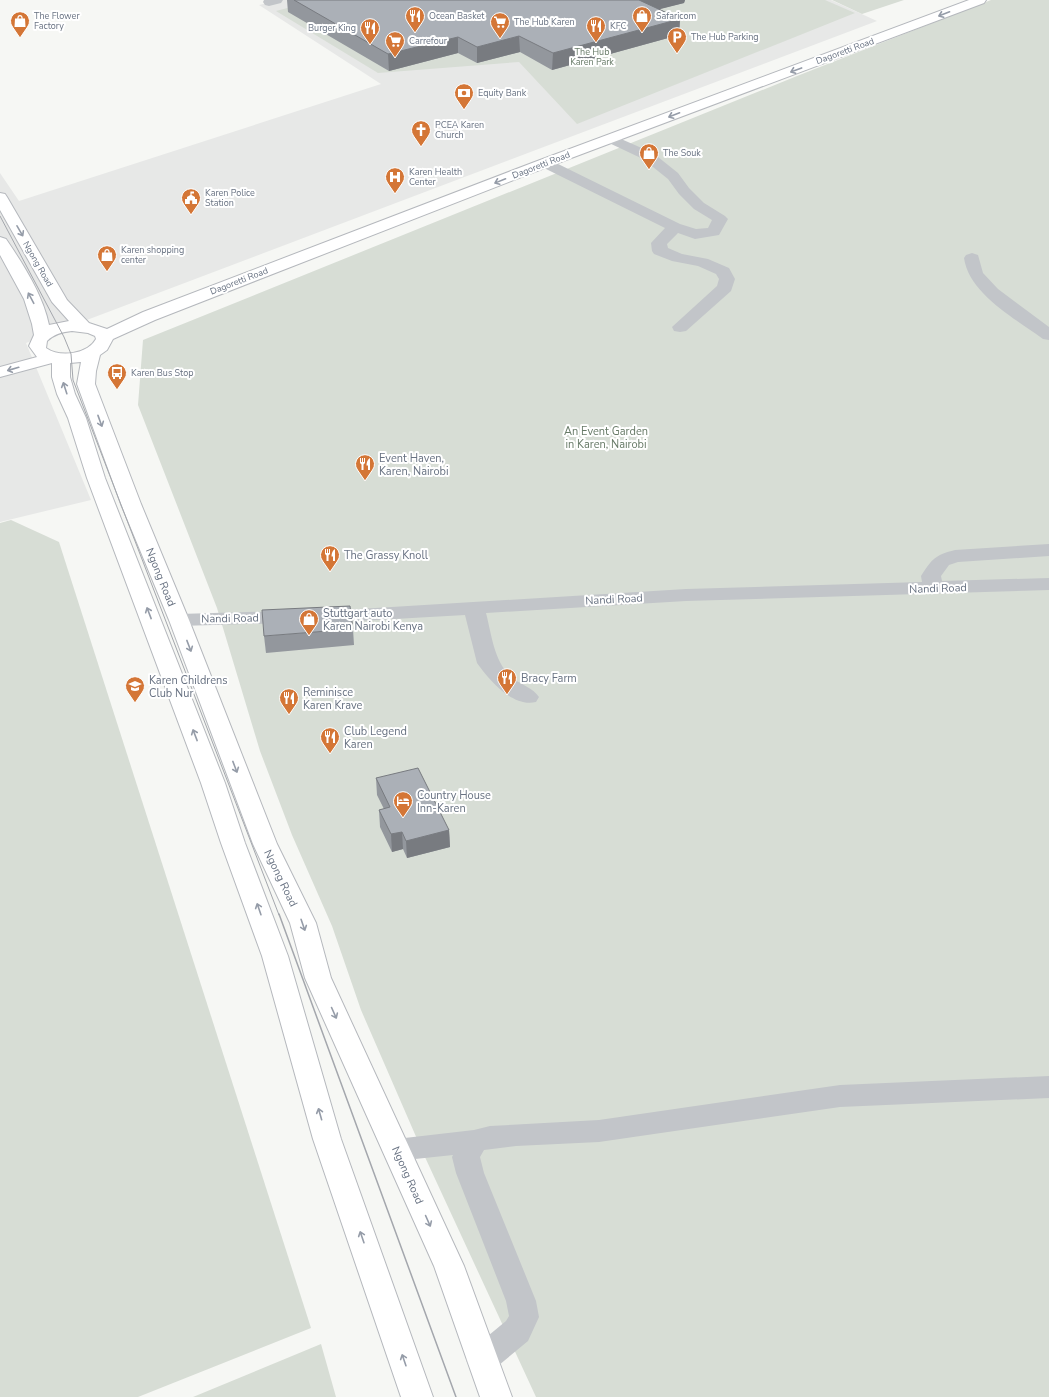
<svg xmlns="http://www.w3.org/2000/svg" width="1049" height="1397" font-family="'Nunito Sans',sans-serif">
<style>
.built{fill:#e7e8e7}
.green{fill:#d7ddd5}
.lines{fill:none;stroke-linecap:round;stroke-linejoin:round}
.secondary-casing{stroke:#b5b8bd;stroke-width:2}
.street{fill:#c2c5c9;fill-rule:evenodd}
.secondary{fill:#fff;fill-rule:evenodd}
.tram-far1{stroke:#a4a7ad;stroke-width:1}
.tram{stroke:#a4a7ad;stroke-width:1.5}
.wall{fill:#93979d}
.shaded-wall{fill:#787b80}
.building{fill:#abb0b7;stroke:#787b80}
.oneway{stroke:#959ca8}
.labels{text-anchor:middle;stroke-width:4;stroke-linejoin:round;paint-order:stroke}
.far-poi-label{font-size:9px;fill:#687282;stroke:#fff;text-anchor:start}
.far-street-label{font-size:9px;fill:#687282;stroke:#fff}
.far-park-label{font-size:9px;fill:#677a67;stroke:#fff}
.park-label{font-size:11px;fill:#677a67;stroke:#fff}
.poi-label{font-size:11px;fill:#687282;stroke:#fff;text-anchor:start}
.street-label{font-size:11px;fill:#687282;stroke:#fff}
</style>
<rect width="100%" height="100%" fill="#f6f7f4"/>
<path class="built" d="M280 0H831L877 21 26 343 91 500 0 522V173L19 201 381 84 259 5Z"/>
<g class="green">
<path d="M318 0H825L855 13 577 124 519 62 378 73 276 11Z"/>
<path d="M832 0H904L862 14Z"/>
<path d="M991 0H1049V1397H536L424 1155 361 1010 332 926 292 835 260 751 217 608 138 405 143 340 797 76Z"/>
<path d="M11 520 59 542 311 1328 138 1397H0V523Z"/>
<path d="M321 1344 336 1397H193Z"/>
</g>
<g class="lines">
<g class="secondary-casing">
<path id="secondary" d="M969 0H986L984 3 542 169 155 320 113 339 107 350 100 355 96 371 95 384 141 504 189 620 277 844 316 923 331 978 464 1266 512 1397H480L434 1266 305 978 290 923 253 844 169 620 121 504 77 384 81 362 70 363V377L75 394 86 418 105 478 225 783 245 843 288 956 341 1139 433 1397H401L313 1139 262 956 221 843 201 783 87 478 68 418 57 394 52 377V363L0 377V367L37 357 29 346 34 335 32 324 24 299 0 255V237L6 239C23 264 43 295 49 325L69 321 52 302 0 210V193L5 194 7 197 67 300 89 323 107 329 143 312 532 163ZM72 331 88 333 95 336 96 339C88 354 60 358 46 348L47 341C54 334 62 332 72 331Z"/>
</g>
<g class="street">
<path d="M264 0H283L281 3 269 6 265 5 263 2Z"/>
<path d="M612 135 653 153 678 173 689 188 704 203 725 216 728 219 719 235 695 239 678 233 667 244 668 248 682 254 708 259 729 268 735 279 731 291 686 331 680 332 674 331 672 327 717 286 719 279 716 274 698 266 672 261 654 254 652 251 651 243 665 228 540 166 538 163 540 160 545 159 550 160 680 224 696 229 708 228 712 220 694 209 679 194 668 179 643 159 607 142 605 139 607 136Z"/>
<path d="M972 253 978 255 983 273 998 289 1049 327V340L1043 339C1016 319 969 294 964 258L966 255Z"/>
<path d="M1049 544V556L958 562 949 565 941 576 942 581 1049 578V590L686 601 486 613C492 636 494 664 514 679 522 685 533 688 539 697L536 702C513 708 489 680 477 663L465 615 359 621 179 626 172 624 169 620 172 616 179 614 359 609 686 589 922 582 921 576C932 559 935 555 955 550Z"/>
<path d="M1049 1076V1098L840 1107 599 1142 516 1146 484 1150 480 1157 484 1173 536 1301 539 1317 528 1341 493 1370 482 1374 471 1370 466 1360 471 1350 506 1321 509 1316 506 1301 456 1173 452 1157 453 1155 396 1161 386 1158 382 1150 386 1142 396 1139 474 1130 490 1126 599 1120 840 1085Z"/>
</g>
<use href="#secondary" class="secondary"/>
<path class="tram-far1" d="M0 216 64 337 71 354 73 380 279 915"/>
<path class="tram" d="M279 914 456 1397"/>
</g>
<g class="wall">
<path d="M287 0H685L684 3 659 9 680 19 679 35 552 70 520 52 477 63 458 53 389 71 288 12Z"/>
<path d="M353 629 354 645 266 653 264 636Z"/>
<path d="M376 778 449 830 450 847 407 858 403 849 392 852 380 827 379 810 384 809 377 795Z"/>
</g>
<g class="shaded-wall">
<path d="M637 0H685L684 3 637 15Z"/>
<path d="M680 19 679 35 552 70 553 53Z"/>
<path d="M519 36 520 52 477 63V47Z"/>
<path d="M458 37V53L389 71 388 54Z"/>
<path d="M449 830 450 847 407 858 406 841Z"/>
<path d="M402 832 403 849 392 852 391 834Z"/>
</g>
<g class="building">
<path d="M294 0H639L680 19 553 53 519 36 477 47 458 37 388 54Z"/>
<path d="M350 606 353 629 264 636 262 610Z"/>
<path d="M418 768 449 830 406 841 402 832 391 834 379 810 390 807 376 778Z"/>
</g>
<defs><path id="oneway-shaft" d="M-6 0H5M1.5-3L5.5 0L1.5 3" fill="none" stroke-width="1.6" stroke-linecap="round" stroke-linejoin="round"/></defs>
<g class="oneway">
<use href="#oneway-shaft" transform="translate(944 14) rotate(159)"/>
<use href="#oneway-shaft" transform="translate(796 70) rotate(160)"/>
<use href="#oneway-shaft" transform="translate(674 115) rotate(159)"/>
<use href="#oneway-shaft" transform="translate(500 181) rotate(158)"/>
<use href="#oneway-shaft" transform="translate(20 231) rotate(60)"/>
<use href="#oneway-shaft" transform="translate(31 298) rotate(-118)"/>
<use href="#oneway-shaft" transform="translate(13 369) rotate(164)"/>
<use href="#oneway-shaft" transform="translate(65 388) rotate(-108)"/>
<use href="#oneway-shaft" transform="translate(100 421) rotate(70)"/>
<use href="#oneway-shaft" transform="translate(149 613) rotate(-111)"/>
<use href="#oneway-shaft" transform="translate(189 646) rotate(69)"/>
<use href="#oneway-shaft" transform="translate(195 735) rotate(-111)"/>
<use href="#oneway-shaft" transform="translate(235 767) rotate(69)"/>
<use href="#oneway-shaft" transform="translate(259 909) rotate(-109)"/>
<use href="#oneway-shaft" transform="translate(303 925) rotate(71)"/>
<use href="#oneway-shaft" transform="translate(334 1013) rotate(66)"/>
<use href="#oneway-shaft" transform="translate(320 1114) rotate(-106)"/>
<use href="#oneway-shaft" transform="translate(428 1221) rotate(66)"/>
<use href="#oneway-shaft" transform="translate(362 1237) rotate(-109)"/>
<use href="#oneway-shaft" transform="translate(404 1360) rotate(-109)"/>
</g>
<defs>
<g id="restaurant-pin" transform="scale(1)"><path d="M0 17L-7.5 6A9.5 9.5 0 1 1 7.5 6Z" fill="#d47636" stroke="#fff"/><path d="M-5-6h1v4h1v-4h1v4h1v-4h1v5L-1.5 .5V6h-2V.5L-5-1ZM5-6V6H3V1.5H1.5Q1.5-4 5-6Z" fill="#fff"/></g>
<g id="shop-pin" transform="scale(1)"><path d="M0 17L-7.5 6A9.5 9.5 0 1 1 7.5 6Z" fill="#d47636" stroke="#fff"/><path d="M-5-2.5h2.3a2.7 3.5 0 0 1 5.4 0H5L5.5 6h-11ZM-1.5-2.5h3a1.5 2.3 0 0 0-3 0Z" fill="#fff"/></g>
<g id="supermarket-pin" transform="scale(1)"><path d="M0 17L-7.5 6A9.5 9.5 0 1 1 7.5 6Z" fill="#d47636" stroke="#fff"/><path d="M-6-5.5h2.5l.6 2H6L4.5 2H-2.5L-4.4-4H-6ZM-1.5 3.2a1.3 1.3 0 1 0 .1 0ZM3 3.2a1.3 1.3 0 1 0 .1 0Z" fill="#fff"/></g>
<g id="parking-pin" transform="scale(1)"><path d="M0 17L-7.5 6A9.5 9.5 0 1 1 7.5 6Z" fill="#d47636" stroke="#fff"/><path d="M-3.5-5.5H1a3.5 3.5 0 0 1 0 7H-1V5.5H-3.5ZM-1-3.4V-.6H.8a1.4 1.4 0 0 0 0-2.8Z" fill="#fff"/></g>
<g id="bank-pin" transform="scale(1)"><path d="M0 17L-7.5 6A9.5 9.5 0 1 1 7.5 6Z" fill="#d47636" stroke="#fff"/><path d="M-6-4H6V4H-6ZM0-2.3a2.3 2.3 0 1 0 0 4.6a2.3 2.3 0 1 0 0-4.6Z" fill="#fff"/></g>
<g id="church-pin" transform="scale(1)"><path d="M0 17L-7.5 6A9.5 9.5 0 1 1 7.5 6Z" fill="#d47636" stroke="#fff"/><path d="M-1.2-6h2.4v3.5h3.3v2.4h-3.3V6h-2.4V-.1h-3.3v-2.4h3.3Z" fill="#fff"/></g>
<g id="hospital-pin" transform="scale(1)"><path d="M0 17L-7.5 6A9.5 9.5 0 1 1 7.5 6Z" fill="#d47636" stroke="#fff"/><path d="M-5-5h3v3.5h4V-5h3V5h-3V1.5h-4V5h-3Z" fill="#fff"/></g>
<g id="civic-pin" transform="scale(1)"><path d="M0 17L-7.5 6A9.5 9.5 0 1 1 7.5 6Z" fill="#d47636" stroke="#fff"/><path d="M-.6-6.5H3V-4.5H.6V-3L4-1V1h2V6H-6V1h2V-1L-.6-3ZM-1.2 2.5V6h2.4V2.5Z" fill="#fff"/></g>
<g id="bus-pin" transform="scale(1)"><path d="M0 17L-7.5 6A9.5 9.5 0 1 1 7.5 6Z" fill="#d47636" stroke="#fff"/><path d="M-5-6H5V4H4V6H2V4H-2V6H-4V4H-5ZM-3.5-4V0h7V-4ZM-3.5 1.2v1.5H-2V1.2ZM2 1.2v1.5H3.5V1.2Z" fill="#fff"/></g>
<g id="school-pin" transform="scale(1)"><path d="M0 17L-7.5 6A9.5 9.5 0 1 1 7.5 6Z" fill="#d47636" stroke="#fff"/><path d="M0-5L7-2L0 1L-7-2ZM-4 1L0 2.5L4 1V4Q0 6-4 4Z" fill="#fff"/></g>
<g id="hotel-pin" transform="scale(1)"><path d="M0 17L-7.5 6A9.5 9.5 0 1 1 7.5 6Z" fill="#d47636" stroke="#fff"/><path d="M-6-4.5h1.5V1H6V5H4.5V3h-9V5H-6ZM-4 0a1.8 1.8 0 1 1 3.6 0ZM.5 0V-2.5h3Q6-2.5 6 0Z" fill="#fff"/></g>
</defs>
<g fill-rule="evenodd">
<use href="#restaurant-pin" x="415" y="16"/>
<use href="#shop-pin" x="642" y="16"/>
<use href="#shop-pin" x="20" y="21"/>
<use href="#supermarket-pin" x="500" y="22"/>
<use href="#restaurant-pin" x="596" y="26"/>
<use href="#restaurant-pin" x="370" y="28"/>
<use href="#parking-pin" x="677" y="37"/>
<use href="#supermarket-pin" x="395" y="41"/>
<use href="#bank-pin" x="464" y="93"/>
<use href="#church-pin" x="421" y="130"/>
<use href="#shop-pin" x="649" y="153"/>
<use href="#hospital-pin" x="395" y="177"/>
<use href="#civic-pin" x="191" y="198"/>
<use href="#shop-pin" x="107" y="255"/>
<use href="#bus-pin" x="117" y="373"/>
<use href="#restaurant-pin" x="365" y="464"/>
<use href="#restaurant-pin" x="330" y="555"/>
<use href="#shop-pin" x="309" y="619"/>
<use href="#restaurant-pin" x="507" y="678"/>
<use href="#school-pin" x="135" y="686"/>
<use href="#restaurant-pin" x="289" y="698"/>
<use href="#restaurant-pin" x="330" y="737"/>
<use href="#hotel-pin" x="403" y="801"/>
</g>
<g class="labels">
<g class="far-poi-label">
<text x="34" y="19">The Flower<tspan x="34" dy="10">Factory</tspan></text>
<text x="429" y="19">Ocean Basket</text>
<text x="656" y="19">Safaricom</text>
<text x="514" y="25">The Hub Karen</text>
<text x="610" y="29">KFC</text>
<text x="356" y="31" text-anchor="end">Burger King</text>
<text x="691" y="40">The Hub Parking</text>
<text x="409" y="44">Carrefour</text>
<text x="478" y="96">Equity Bank</text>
<text x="435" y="128">PCEA Karen<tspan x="435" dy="10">Church</tspan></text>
<text x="663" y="156">The Souk</text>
<text x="409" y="175">Karen Health<tspan x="409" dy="10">Center</tspan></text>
<text x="205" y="196">Karen Police<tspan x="205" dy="10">Station</tspan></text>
<text x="121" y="253">Karen shopping<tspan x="121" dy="10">center</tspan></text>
<text x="131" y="376">Karen Bus Stop</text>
</g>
<g class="far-street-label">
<text transform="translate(845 51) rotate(-20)" y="3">Dagoretti Road</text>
<text transform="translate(541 165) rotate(-21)" y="3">Dagoretti Road</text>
<text transform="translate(38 264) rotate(60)" y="3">Ngong Road</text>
<text transform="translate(239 281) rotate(-21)" y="3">Dagoretti Road</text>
</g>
<g class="far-park-label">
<text x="592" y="55">The Hub<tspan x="592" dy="10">Karen Park</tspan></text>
</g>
<g class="park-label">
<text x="606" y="435">An Event Garden<tspan x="606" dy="13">in Karen, Nairobi</tspan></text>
</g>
<g class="poi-label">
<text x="379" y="462">Event Haven,<tspan x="379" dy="13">Karen, Nairobi</tspan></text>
<text x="344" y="559">The Grassy Knoll</text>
<text x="323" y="617">Stuttgart auto<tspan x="323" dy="13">Karen Nairobi Kenya</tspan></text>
<text x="521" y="682">Bracy Farm</text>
<text x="149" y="684">Karen Childrens<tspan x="149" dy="13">Club Nur</tspan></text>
<text x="303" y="696">Reminisce<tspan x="303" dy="13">Karen Krave</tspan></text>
<text x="344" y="735">Club Legend<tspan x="344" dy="13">Karen</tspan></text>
<text x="417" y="799">Country House<tspan x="417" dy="13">Inn-Karen</tspan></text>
</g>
<g class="street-label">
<text transform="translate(161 577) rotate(68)" y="4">Ngong Road</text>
<text transform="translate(938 588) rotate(-2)" y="4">Nandi Road</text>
<text transform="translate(614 599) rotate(-3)" y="4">Nandi Road</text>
<text transform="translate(230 618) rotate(-1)" y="4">Nandi Road</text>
<text transform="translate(281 878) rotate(64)" y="4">Ngong Road</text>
<text transform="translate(408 1175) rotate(66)" y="4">Ngong Road</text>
</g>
</g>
</svg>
